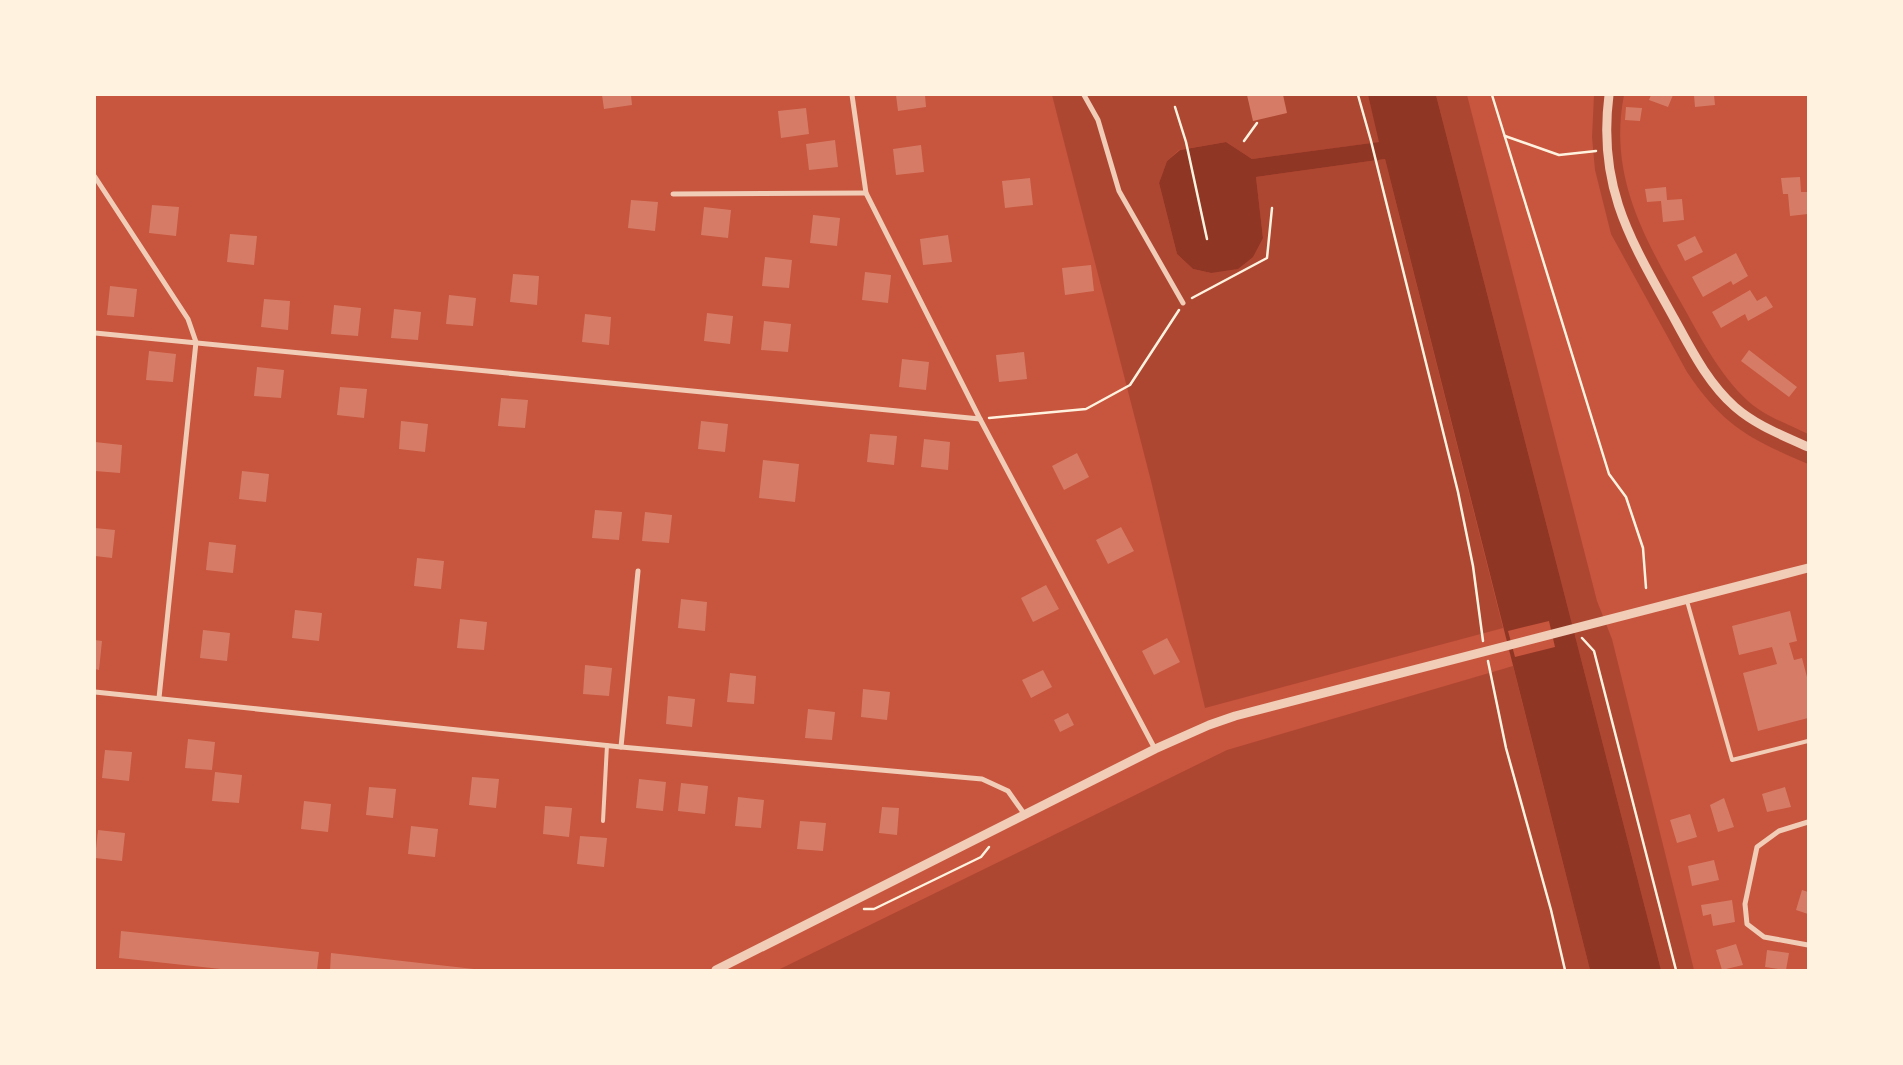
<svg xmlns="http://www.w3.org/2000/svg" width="1903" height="1065" font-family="Montserrat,sans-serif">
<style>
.green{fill:#ae4732}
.water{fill:#8f3625}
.pier{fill:#c8553d}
.building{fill:#d67c66}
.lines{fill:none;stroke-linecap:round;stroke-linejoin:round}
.path{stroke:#fff3e0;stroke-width:2.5}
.service{stroke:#f1ccb7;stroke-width:4}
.minor{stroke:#f1ccb7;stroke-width:5}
.tertiary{stroke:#f1ccb7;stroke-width:9}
</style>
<rect width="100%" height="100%" fill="#c8553d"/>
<g class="green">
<path d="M1052 95H1368L1380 142 1252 159 1226 142 1179 150 1167 161 1159 183 1177 254 1193 269 1211 273 1263 238 1256 177 1385 159 1503 628 1205 708 1151 481Z"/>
<path d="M1436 95H1467L1597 601 1612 639 1694 970H1661Z"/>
<path d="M1594 95H1624C1608 177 1645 239 1684 308 1703 342 1720 375 1748 401 1764 416 1788 424 1808 434V464C1750 439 1723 426 1687 372L1611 234 1595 170 1592 137Z"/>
<path d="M1513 666 1590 970H778L1227 750Z"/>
</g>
<path class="water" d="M1368 95H1436L1661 970H1590L1385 159 1256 177 1263 238 1253 257 1238 269 1211 273 1193 269 1177 254 1159 183 1167 161 1180 150 1226 142 1252 159 1379 142Z"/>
<path class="pier" d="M1549 621 1555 647 1515 657 1508 631Z"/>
<g class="building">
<path d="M602 95H631L632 105 604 109Z"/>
<path d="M896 95H925L926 107 898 111Z"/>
<path d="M1247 95H1283L1287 113 1253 121Z"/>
<path d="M1651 95H1673L1668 107 1649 100Z"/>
<path d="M1694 95H1714L1715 105 1695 107Z"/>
<path d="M1626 107 1642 108 1640 121 1625 120Z"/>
<path d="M806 108 809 134 781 138 778 111Z"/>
<path d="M835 140 838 167 809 170 806 144Z"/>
<path d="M921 145 924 172 896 175 893 149Z"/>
<path d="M1800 177 1801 192H1807L1808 214 1790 216 1788 194H1783L1781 178Z"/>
<path d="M1030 178 1033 205 1005 208 1002 181Z"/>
<path d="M1666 187 1667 200 1682 199 1684 220 1663 222 1661 201 1647 202 1645 189Z"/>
<path d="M631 200 658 202 655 231 628 228Z"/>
<path d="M152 205 179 207 176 236 149 233Z"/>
<path d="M704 207 731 210 728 238 701 235Z"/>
<path d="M813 215 840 218 837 246 810 243Z"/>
<path d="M230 234 257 236 254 265 227 262Z"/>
<path d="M948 235 952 262 923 265 920 239Z"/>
<path d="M1695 236 1703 252 1685 261 1677 245Z"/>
<path d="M1736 253 1748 276 1733 285 1731 281 1703 297 1692 277Z"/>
<path d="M765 257 792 260 789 288 762 286Z"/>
<path d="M1091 265 1094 291 1065 295 1062 268Z"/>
<path d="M865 272 891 275 888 303 862 300Z"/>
<path d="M513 274 539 276 537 305 510 302Z"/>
<path d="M110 286 137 289 134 317 107 315Z"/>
<path d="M1750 290 1757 301 1766 296 1773 307 1748 321 1745 314 1721 328 1712 312Z"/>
<path d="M449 295 476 298 473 326 446 324Z"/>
<path d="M264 299 290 301 288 330 261 327Z"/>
<path d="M334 305 361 308 358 336 331 334Z"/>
<path d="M394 309 421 312 418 340 391 338Z"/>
<path d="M707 313 733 316 730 344 704 341Z"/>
<path d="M585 314 611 317 609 345 582 342Z"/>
<path d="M764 321 791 324 788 352 761 350Z"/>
<path d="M1749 350 1797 387 1789 397 1741 361Z"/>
<path d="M149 351 176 354 173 382 146 380Z"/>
<path d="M1024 352 1027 379 999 382 996 355Z"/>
<path d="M902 359 929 362 926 390 899 387Z"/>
<path d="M257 367 284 370 281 398 254 396Z"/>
<path d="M340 387 367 389 364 418 337 415Z"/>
<path d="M501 398 528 400 525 428 498 426Z"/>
<path d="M401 421 428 424 425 452 399 449Z"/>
<path d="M701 421 728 424 725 452 698 449Z"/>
<path d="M870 434 897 436 894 465 867 462Z"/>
<path d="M924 439 950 442 948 470 921 467Z"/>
<path d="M95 442 122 445 120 473 95 471Z"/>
<path d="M1077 453 1089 477 1064 490 1052 466Z"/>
<path d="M763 460 799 464 795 502 759 498Z"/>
<path d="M242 471 269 474 266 502 239 499Z"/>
<path d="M595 510 622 512 619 540 592 538Z"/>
<path d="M645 512 672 515 669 543 642 541Z"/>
<path d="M1121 527 1134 551 1108 564 1096 540Z"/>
<path d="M95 528 115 530 112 558 95 556Z"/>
<path d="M209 542 236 545 233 573 206 570Z"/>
<path d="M417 558 444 561 441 589 414 586Z"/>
<path d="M1046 585 1059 609 1033 622 1021 598Z"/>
<path d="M681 599 707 602 705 631 678 628Z"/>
<path d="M295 610 322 613 319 641 292 638Z"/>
<path d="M1790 611 1797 641 1789 643 1794 660 1802 658 1808 681V718L1758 731 1743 673 1777 664 1772 647 1739 655 1732 626Z"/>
<path d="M460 619 487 622 484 650 457 648Z"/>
<path d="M203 630 230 633 227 661 200 658Z"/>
<path d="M1167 638 1180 662 1154 675 1142 651Z"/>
<path d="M95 640 102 641 99 670 95 669Z"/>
<path d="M585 665 612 668 609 696 583 694Z"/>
<path d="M1043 670 1052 687 1031 698 1022 680Z"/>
<path d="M730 673 756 676 754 704 727 702Z"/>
<path d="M863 689 890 692 887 720 861 717Z"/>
<path d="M668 696 695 699 692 727 666 724Z"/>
<path d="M808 709 835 712 832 740 805 738Z"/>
<path d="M1068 713 1074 725 1060 732 1054 720Z"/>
<path d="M188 739 215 742 212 770 185 768Z"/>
<path d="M105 750 132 752 129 781 102 778Z"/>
<path d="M215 772 242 775 239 803 212 801Z"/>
<path d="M472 777 499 779 496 808 469 805Z"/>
<path d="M639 779 666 782 663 811 636 808Z"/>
<path d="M681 783 708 786 705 814 678 811Z"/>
<path d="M369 787 396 789 393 818 366 815Z"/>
<path d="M1785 787 1791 807 1767 812 1762 794Z"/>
<path d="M738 797 764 800 761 828 735 826Z"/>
<path d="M1724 798 1734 827 1718 832 1710 805Z"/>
<path d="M304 801 331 804 328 832 301 829Z"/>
<path d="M545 806 572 808 569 837 543 834Z"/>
<path d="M882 807 899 808 897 835 879 833Z"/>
<path d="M1690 814 1697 837 1677 843 1670 820Z"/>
<path d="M800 821 826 823 823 851 797 849Z"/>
<path d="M411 826 438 829 435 857 408 854Z"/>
<path d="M98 830 125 833 122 861 95 858Z"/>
<path d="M580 836 607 838 604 867 577 864Z"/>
<path d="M1714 860 1719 880 1692 886 1688 866Z"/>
<path d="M1802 890 1808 892V914L1796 910Z"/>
<path d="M1732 900 1735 922 1713 926 1711 914 1703 916 1701 905Z"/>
<path d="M121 931 319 952 317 970H230L119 958Z"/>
<path d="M1736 944 1743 965 1722 970 1716 950Z"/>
<path d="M1767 950 1789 953 1786 970 1765 967Z"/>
<path d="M331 953 474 969V970H330Z"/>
</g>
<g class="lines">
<g class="path">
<path d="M1358 95 1371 141 1458 492 1473 566 1483 641"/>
<path d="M1492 95 1609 474 1626 497 1643 548 1646 588"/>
<path d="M1175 107 1186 142 1207 239"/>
<path d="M1505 136 1559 155 1596 151"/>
<path d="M1244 141 1257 123"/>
<path d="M1192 298 1267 258 1272 208"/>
<path d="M989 418 1086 409 1130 385 1179 310"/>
<path d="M1582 638 1594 651 1676 970"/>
<path d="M1488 661 1506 748 1551 910 1565 970"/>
<path d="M864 909H874L981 857 989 847"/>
</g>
<g class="service">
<path d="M1687 601 1732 760 1808 741"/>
<path d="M603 821 607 745"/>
</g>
<g class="minor">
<path d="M852 95 866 193 980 419 1155 749"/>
<path d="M1084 95 1098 120 1119 191 1183 303"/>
<path d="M95 177 188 319 196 342 159 698"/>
<path d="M673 194 866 193"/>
<path d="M95 333 980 419"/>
<path d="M95 692 621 747 982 779 1008 791 1025 815"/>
<path d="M621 747 638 571"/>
<path d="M1808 822 1779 831 1757 847 1745 904 1747 924 1764 937 1808 945"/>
</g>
<g class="tertiary">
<path d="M1609 95C1597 189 1632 242 1675 320 1692 351 1708 383 1735 407 1757 426 1782 435 1808 447"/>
<path d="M716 970 1155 749 1209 725 1235 716 1808 568"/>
</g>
</g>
<rect width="1903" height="1065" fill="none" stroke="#fff3e0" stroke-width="192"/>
</svg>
